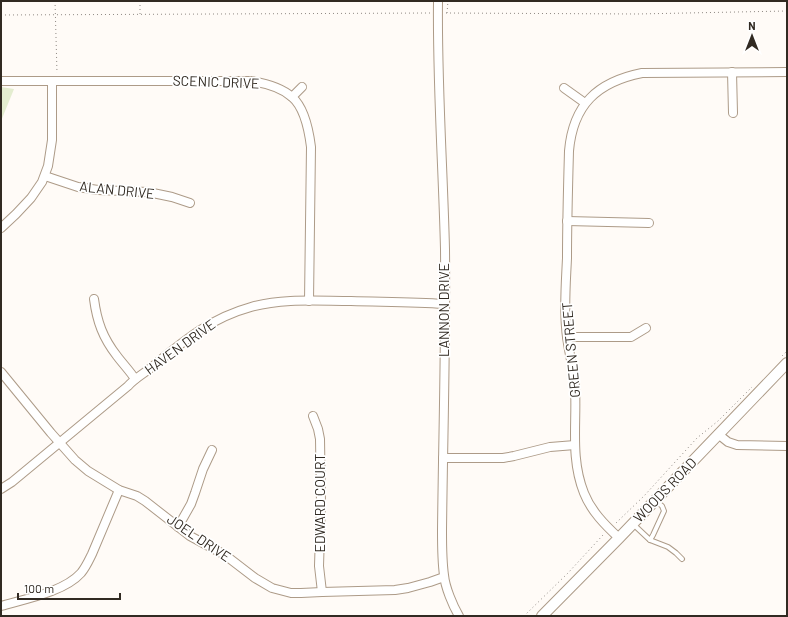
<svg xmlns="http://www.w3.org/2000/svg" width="788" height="617" font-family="Barlow,sans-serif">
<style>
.green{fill:#e4edd0}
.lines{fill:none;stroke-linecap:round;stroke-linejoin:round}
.service-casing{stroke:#ad9b88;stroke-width:6}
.minor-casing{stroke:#ad9b88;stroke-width:10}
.tertiary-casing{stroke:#ad9b88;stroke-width:12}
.path{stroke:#8e8882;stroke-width:1;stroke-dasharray:1 3;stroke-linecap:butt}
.service{stroke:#fff;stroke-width:4}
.minor{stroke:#fff;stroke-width:8}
.tertiary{stroke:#fff;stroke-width:10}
.labels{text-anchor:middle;stroke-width:3.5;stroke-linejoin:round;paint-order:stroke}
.street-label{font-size:14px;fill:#312a22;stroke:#fff}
</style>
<rect width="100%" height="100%" fill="#fffbf7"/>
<path class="green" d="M1 87 14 89 1 121Z"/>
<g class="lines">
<g class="service-casing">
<g id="service">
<path d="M633 524 650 540 668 547 676 553 682 559"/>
<path d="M650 540 653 535 664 511 662 506 656 501"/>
</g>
</g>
<g class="minor-casing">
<g id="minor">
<path d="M438 1C437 84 443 167 445 249 446 343 443 437 442 531 442 546 442 561 444 575 445 587 453 606 459 616"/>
<path d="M732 72 733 113"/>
<path d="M1 81H251C264 83 282 88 292 97 305 108 309 131 311 147L309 301"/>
<path d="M564 88 585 103"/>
<path d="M292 97 302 87"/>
<path d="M45 176 78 187 98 190 148 192 172 197 190 203"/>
<path d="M567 221 649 223"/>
<path d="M1 228 16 214 31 198 42 182 48 166 52 140V81"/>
<path d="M94 299C97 322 103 338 117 356 123 364 130 371 135 379"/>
<path d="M567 337H631L646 328"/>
<path d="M1 372 51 433 75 460 88 471 119 490 137 496 145 501 190 536 225 555 255 578 272 588 291 593H301L322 592 395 590 408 588 430 582 444 577"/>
<path d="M313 416 318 429 320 439 321 503 319 566 322 592"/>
<path d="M718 434 728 442 737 445 787 446"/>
<path d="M443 458H503L514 456 550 447 575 445"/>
<path d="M1 489 12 482 128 386C135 378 145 373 153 366 185 340 211 318 251 307 283 298 318 301 351 301 382 302 413 302 444 304"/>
<path d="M178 527 191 504 195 493 203 469 212 450"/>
<path d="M619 538C605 525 591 511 584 493 570 458 577 423 575 388 574 367 567 348 566 327 564 304 566 281 567 258 567 222 568 187 569 151 573 105 597 82 642 73L787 72"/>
<path d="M1 606C25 599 64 592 81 573 86 567 89 560 92 554L119 490"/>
</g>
</g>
<g class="tertiary-casing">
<path id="tertiary" d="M542 616 619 538 787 363"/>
</g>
<g class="path">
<path d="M55 1 57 73"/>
<path d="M446 13 637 14 787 11"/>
<path d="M447 13 448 1"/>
<path d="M140 14V1"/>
<path d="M1 15 430 13"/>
<path d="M782 356 787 351"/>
<path d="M616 523 644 496 697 438 718 421 752 387"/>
<path d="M524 616 568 573 603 535"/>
</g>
<use href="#service" class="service"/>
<use href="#minor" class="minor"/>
<use href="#tertiary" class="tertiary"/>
</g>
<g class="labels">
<g class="street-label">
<text transform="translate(216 82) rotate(2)" y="5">SCENIC DRIVE</text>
<text transform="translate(117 190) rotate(6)" y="5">ALAN DRIVE</text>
<text transform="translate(444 310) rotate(-90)" y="5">LANNON DRIVE</text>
<text transform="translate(180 347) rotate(-36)" y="5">HAVEN DRIVE</text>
<text transform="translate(571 350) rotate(-95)" y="5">GREEN STREET</text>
<text transform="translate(665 490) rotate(-46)" y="5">WOODS ROAD</text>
<text transform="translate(320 503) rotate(-90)" y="5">EDWARD COURT</text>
<text transform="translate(199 538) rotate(34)" y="5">JOEL DRIVE</text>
</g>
</g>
<rect width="788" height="617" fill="none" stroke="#312a22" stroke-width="4"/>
<g transform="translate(752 36)" stroke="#ffffff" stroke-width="3" paint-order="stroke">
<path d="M0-3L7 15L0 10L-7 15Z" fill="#312a22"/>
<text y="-6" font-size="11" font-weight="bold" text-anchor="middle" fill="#312a22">N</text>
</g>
<path d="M18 593v6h102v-6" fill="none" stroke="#312a22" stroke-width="2"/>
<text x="24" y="593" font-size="12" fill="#312a22" stroke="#ffffff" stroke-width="3" paint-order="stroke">100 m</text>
</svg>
